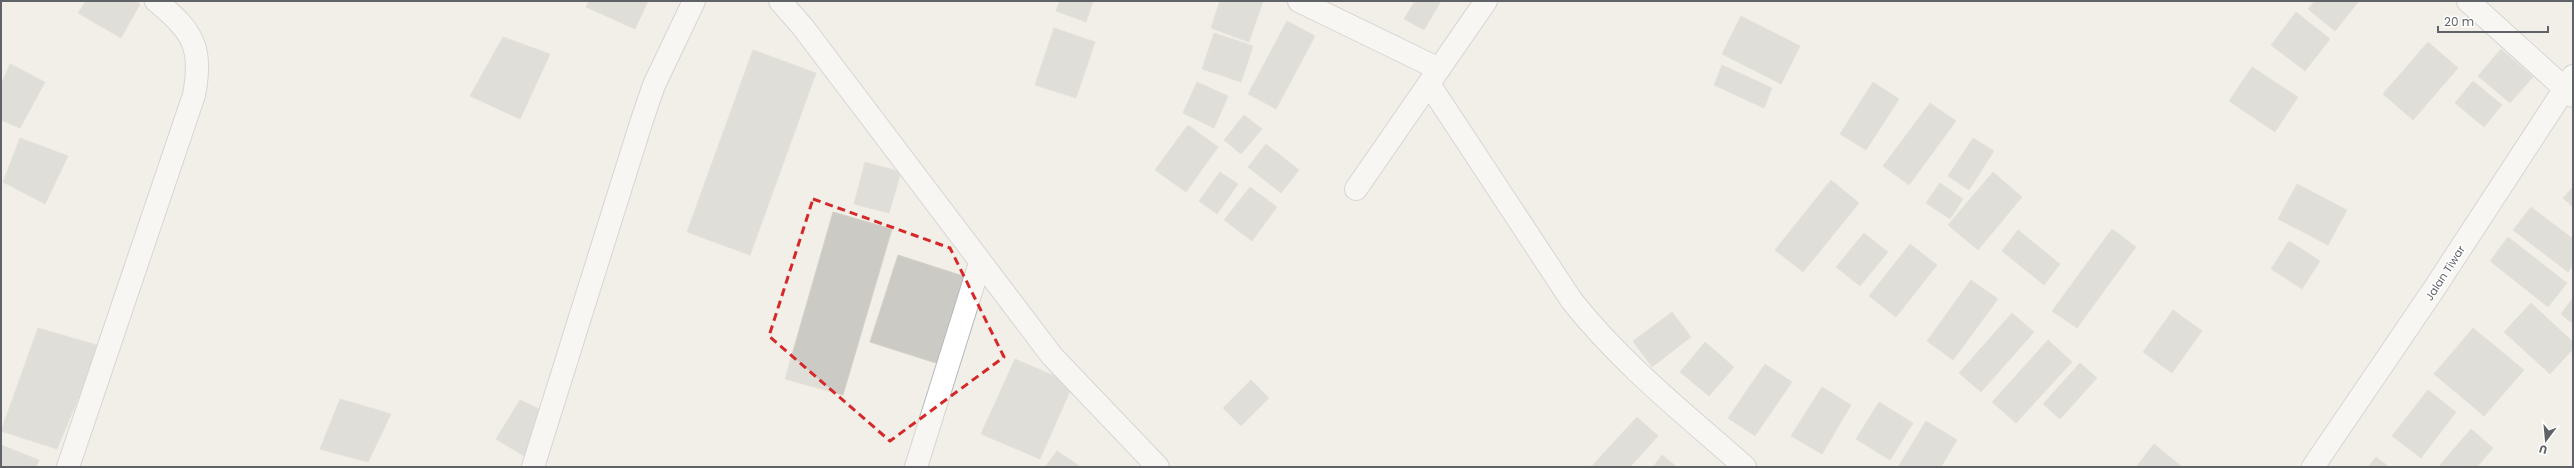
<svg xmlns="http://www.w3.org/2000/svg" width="2574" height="468" font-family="Poppins,sans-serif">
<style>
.building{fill:#cccac5;stroke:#d6d1c6}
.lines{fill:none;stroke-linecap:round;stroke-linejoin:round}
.minor-casing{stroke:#b5b8bc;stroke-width:24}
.minor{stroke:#fff;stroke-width:22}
.marked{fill:none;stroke:#d62828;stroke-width:3;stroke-dasharray:8 5;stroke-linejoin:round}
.labels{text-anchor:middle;stroke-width:3;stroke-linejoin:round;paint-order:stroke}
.street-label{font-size:11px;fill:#5f6368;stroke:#fff}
</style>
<rect width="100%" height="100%" fill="#f1efe8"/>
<g class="building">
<path d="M86 1H136L140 4 121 38 78 13Z"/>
<path d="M589 1H648L635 29 586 7Z"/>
<path d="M1060 1H1093L1086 22 1056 11Z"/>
<path d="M1220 1H1263L1249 42 1211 28Z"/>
<path d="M1415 1H1441L1424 30 1404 19Z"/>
<path d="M2315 1H2359L2335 31 2308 9Z"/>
<path d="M2296 12 2330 39 2305 71 2271 45Z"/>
<path d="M1741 16 1800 46 1781 84 1722 54Z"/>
<path d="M1287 21 1315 36 1276 109 1248 94Z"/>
<path d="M1054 28 1095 42 1076 98 1035 85Z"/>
<path d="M1214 33 1253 46 1241 82 1202 69Z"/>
<path d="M503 37 550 54 520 119 470 96Z"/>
<path d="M2428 42 2458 68 2413 120 2383 94Z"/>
<path d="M2501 49 2533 77 2510 103 2478 76Z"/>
<path d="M753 50 816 73 750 255 687 232Z"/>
<path d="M10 64 45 82 20 128 1 120V85Z"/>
<path d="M1722 65 1772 88 1764 108 1714 85Z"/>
<path d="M2252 67 2298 97 2275 132 2229 101Z"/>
<path d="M2473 81 2502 105 2484 127 2455 103Z"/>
<path d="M1197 82 1228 96 1214 128 1183 113Z"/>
<path d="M1873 82 1899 99 1866 150 1840 134Z"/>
<path d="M1930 103 1956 121 1909 185 1883 166Z"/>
<path d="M1244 115 1262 129 1241 154 1224 140Z"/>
<path d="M1188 125 1218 147 1186 192 1155 170Z"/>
<path d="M20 138 68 156 45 204 3 182Z"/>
<path d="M1973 138 1994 151 1969 190 1948 176Z"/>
<path d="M1266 144 1299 170 1281 193 1248 167Z"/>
<path d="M865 162 901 172 889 213 854 204Z"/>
<path d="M1220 172 1238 184 1217 214 1199 201Z"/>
<path d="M1993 172 2022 197 1978 250 1948 225Z"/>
<path d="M1831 180 1859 203 1803 272 1775 250Z"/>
<path d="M1940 183 1963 199 1950 219 1926 203Z"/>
<path d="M2297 184 2347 210 2328 245 2278 219Z"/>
<path d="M1250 187 1277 207 1252 241 1224 220Z"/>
<path d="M2573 187V207L2563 198Z"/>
<path d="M2531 207 2573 239V265L2568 272 2513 230Z"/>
<path d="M833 212 892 229 843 395 785 379Z"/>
<path d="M2112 229 2136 247 2077 328 2052 311Z"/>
<path d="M2018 230 2060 264 2044 285 2002 251Z"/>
<path d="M1864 233 1888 252 1860 286 1836 267Z"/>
<path d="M2508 237 2567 283 2548 307 2490 261Z"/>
<path d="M2289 241 2320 261 2302 289 2271 269Z"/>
<path d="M1910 244 1937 265 1896 317 1869 296Z"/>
<path d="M898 255 966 277 939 364 870 342Z"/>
<path d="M1971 280 1998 299 1953 360 1927 341Z"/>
<path d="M2573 298V324L2561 314Z"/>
<path d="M2531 303 2573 342V349L2550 374 2504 332Z"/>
<path d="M2173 310 2202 331 2172 373 2143 352Z"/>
<path d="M1672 312 1691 337 1652 367 1633 341Z"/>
<path d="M2012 313 2034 332 1981 392 1959 373Z"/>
<path d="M38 328 100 346 57 449 1 431Z"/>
<path d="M2473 328 2524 370 2484 416 2434 374Z"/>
<path d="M2048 340 2072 362 2016 423 1992 402Z"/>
<path d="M1705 342 1734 367 1709 396 1680 372Z"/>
<path d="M1015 359 1073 384 1040 459 981 434Z"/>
<path d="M2080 363 2097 378 2060 419 2043 404Z"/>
<path d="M1765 364 1792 382 1755 436 1728 418Z"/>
<path d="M1251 380 1269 398 1241 426 1223 408Z"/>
<path d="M1822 387 1851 405 1822 454 1791 436Z"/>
<path d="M2428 390 2456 412 2421 458 2392 436Z"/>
<path d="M340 399 391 414 368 462 320 449Z"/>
<path d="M520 400 539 409 534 462 496 439Z"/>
<path d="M1879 402 1913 423 1890 460 1856 439Z"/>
<path d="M1637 417 1658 436 1630 467H1591Z"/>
<path d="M1926 421 1957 440 1941 467H1898Z"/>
<path d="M2471 429 2493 448 2477 467H2442L2440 465Z"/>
<path d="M2154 444 2182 467H2136Z"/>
<path d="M1 445 39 460 36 467H1Z"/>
<path d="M1057 451 1081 467H1045Z"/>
<path d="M1662 455 1677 467H1653Z"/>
<path d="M2376 457 2389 467H2368Z"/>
</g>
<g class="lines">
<g class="minor-casing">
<g id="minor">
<path d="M780 1 802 26 1052 356 1158 467"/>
<path d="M1299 1 1439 69"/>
<path d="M2468 1 2573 96"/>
<path d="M1429 84 1572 301C1622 364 1685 414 1745 467"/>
<path d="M1356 189 1486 1"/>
<path d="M68 467 194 95C203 47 193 31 156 1"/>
<path d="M533 467 642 120 654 85 694 1"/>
<path d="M916 467 980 263"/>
<path d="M2313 467 2434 289 2573 76"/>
</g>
</g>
<use href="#minor" class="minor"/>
</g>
<path d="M0 0H2574V468H0ZM813 199 950 248 1004 357 890 441 769 336Z" fill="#f1efe8" fill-opacity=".55" fill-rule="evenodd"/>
<path class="marked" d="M813 199 950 248 1004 357 890 441 769 336Z"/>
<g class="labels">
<g class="street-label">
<text transform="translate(2445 273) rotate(-57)" y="4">Jalan Tiwar</text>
</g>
</g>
<rect width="2574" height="468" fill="none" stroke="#5f6368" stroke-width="4"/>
<g transform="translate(2546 440) rotate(196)" stroke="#ffffff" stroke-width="3" paint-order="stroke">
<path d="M0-3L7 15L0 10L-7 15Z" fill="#5f6368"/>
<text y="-6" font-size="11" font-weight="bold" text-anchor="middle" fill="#5f6368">U</text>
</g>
<path d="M2438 26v6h110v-6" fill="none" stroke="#5f6368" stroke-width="2"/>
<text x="2444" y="26" font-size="12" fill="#5f6368" stroke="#ffffff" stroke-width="3" paint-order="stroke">20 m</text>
</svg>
